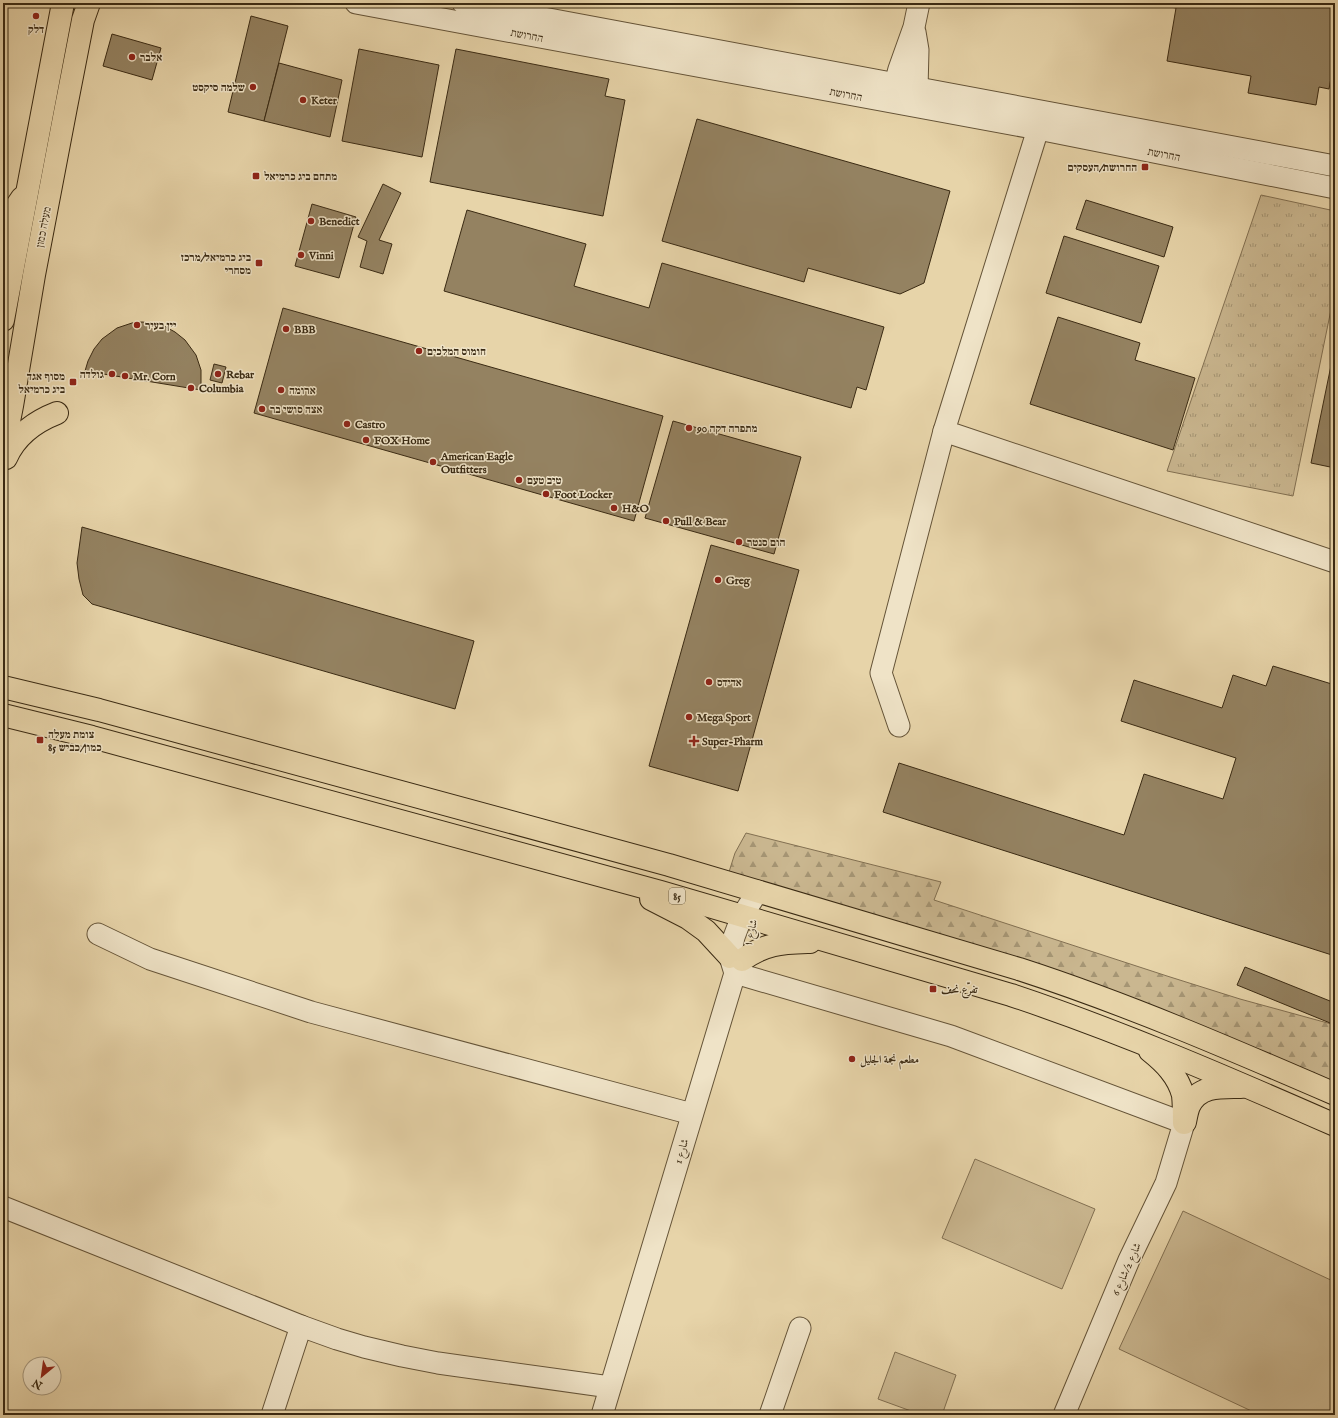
<svg xmlns="http://www.w3.org/2000/svg" width="1338" height="1418" font-family="'IM FELL English',Amiri,'Frank Ruhl Libre',serif">
<style>
.grass{fill:url(#grass-tufts);stroke:#827052}
.forest{fill:url(#forest-firs);stroke:#827052}
.pitch{fill:#cab790;stroke:#827052}
.building{fill:#948261;stroke:#3a2a13}
.lines{fill:none;stroke-linecap:round;stroke-linejoin:round}
.minor-casing{stroke:#655438;stroke-width:23}
.major-casing{stroke:#3a2a13;stroke-width:24}
.highway-casing{stroke:#3a2a13;stroke-width:24}
.minor{stroke:#efe3c7;stroke-width:21}
.major{stroke:#e7d4a9;stroke-width:22}
.highway{stroke:#e7d4a9;stroke-width:22}
.poi-dot{fill:#8f2418;stroke:#efe3c7;stroke-width:1.5}
.labels{text-anchor:middle;stroke-width:3;stroke-linejoin:round;paint-order:stroke}
.shield{fill:#efe3c7;stroke:#706249;stroke-width:1}
.shield-label{font-size:10px;font-weight:bold;fill:#3a2a13}
.poi-label{font-size:11px;font-weight:bold;fill:#3a2a13;stroke:#efe3c7;text-anchor:start}
.street-label{font-size:11px;fill:#3a2a13;stroke:#efe3c7}
</style>
<defs>
<pattern id="grass-tufts" width="24" height="20" patternUnits="userSpaceOnUse"><rect width="24" height="20" fill="#cab790"/><path d="M3 7l-1-3M5 7V3M7 7l1-3M15 17l-1-3M17 17v-4M19 17l1-3" fill="none" stroke="#a59574"/></pattern>
<pattern id="forest-firs" width="22" height="20" patternUnits="userSpaceOnUse"><rect width="22" height="20" fill="#cab790"/><path d="M5 1l3.5 6h-7zM16 11l3.5 6h-7z" fill="#a59574"/></pattern>
</defs>
<rect width="100%" height="100%" fill="#e7d4a9"/>
<filter id="stains"><feTurbulence type="fractalNoise" baseFrequency=".005" numOctaves="4"/><feColorMatrix values="0 0 0 0 .2 0 0 0 0 .09 0 0 0 0 .02 0 0 0 .5 -.17"/></filter>
<radialGradient id="worn" r=".72"><stop offset=".6" stop-color="#630" stop-opacity="0"/><stop offset="1" stop-color="#630" stop-opacity=".3"/></radialGradient>
<path class="grass" d="M1261 195 1335 211V290L1293 496 1167 471Z"/>
<path class="forest" d="M746 833 941 882 934 900 1167 976 1240 999 1335 1025V1085L728 875 735 853Z"/>
<g class="pitch">
<path d="M975 1159 1095 1209 1062 1289 942 1238Z"/>
<path d="M1183 1211 1335 1282V1411L1333 1415H1260L1119 1349Z"/>
<path d="M895 1352 956 1375 942 1415H922L878 1399Z"/>
</g>
<g class="building">
<path d="M1158 3H1335V55L1329 89 1319 87 1316 105 1248 93 1251 76 1167 61 1176 8 1158 5Z"/>
<path d="M251 16 288 26 264 121 228 112Z"/>
<path d="M112 34 161 48 152 80 103 66Z"/>
<path d="M359 49 439 65 422 157 342 141Z"/>
<path d="M456 49 609 79 605 96 625 100 603 216 430 182Z"/>
<path d="M279 63 342 80 330 137 264 121Z"/>
<path d="M697 119 950 191 924 283 900 294 808 268 804 282 662 241Z"/>
<path d="M383 184 401 193 379 240 392 244 383 274 360 267 367 241 358 237Z"/>
<path d="M1086 200 1173 227 1164 257 1076 229Z"/>
<path d="M312 204 356 217 339 278 295 266Z"/>
<path d="M467 210 586 244 574 286 649 308 662 263 884 327 866 390 857 387 851 408 444 291Z"/>
<path d="M1064 236 1159 266 1141 323 1046 293Z"/>
<path d="M283 308 663 416 634 521 254 413Z"/>
<path d="M1058 317 1140 343 1135 360 1195 378 1173 450 1030 404Z"/>
<path d="M142 322 152 323 164 326 175 332 185 340 196 355 201 370V390L85 371 88 361 94 349 102 339 117 328 132 323Z"/>
<path d="M1335 346V468L1311 463Z"/>
<path d="M214 364 226 367 222 383 210 380Z"/>
<path d="M673 421 801 457 774 554 645 518Z"/>
<path d="M82 527 474 641 455 709 92 604 83 595 79 579 77 563Z"/>
<path d="M711 545 799 570 738 791 649 766Z"/>
<path d="M1273 666 1335 685V956L883 812 899 763 1124 835 1144 774 1223 799 1236 758 1121 721 1134 680 1222 708 1233 675 1266 686Z"/>
<path d="M1245 967 1335 1003V1025L1237 985Z"/>
</g>
<g class="lines">
<g class="minor-casing">
<g id="minor">
<path d="M356 3 1038 129 1335 188"/>
<path d="M463 3 1335 166"/>
<path d="M899 98 895 84 899 69 914 27 919 3"/>
<path d="M907 98 917 89 918 50 915 32"/>
<path d="M1038 129 944 431 1335 562"/>
<path d="M899 726 881 673 944 431"/>
<path d="M98 934 150 959 311 1012 692 1114"/>
<path d="M735 973 951 1036 1184 1123 1166 1183 1129 1260 1064 1415"/>
<path d="M3 1207 301 1326 337 1339 364 1347 402 1356 438 1363 610 1387"/>
<path d="M272 1415 301 1326"/>
<path d="M602 1415 735 973 730 957 734 937 742 916 758 891"/>
<path d="M770 1415 800 1328"/>
</g>
</g>
<g class="major-casing">
<g id="major">
<path d="M3 226 22 198"/>
<path d="M3 320 63 3"/>
<path d="M3 452 12 406 34 275 66 107 83 20 89 3"/>
<path d="M6 458C16 435 34 422 57 413"/>
</g>
</g>
<g class="highway-casing">
<g id="highway">
<path d="M3 687 99 710 669 865 1019 969C1127 1004 1231 1049 1335 1094"/>
<path d="M3 715 92 737 661 892 1011 995C1122 1032 1228 1078 1335 1125"/>
<path d="M651 899 688 918 706 931 730 957"/>
<path d="M742 960C766 943 781 943 810 942"/>
<path d="M1150 1051C1165 1063 1178 1076 1183 1095 1184 1104 1184 1114 1184 1123"/>
<path d="M1185 1122C1186 1117 1187 1111 1189 1106 1199 1085 1221 1087 1241 1087"/>
</g>
</g>
<use href="#minor" class="minor"/>
<use href="#major" class="major"/>
<use href="#highway" class="highway"/>
</g>
<g class="poi-dot">
<circle cx="36" cy="16" r="4"/>
<circle cx="132" cy="57" r="4"/>
<circle cx="253" cy="87" r="4"/>
<circle cx="303" cy="100" r="4"/>
<rect x="1141" y="163" width="8" height="8" rx="2"/>
<rect x="252" y="172" width="8" height="8" rx="2"/>
<circle cx="311" cy="221" r="4"/>
<circle cx="301" cy="255" r="4"/>
<rect x="255" y="259" width="8" height="8" rx="2"/>
<circle cx="137" cy="325" r="4"/>
<circle cx="286" cy="329" r="4"/>
<circle cx="419" cy="351" r="4"/>
<circle cx="112" cy="374" r="4"/>
<circle cx="218" cy="374" r="4"/>
<circle cx="125" cy="376" r="4"/>
<rect x="69" y="378" width="8" height="8" rx="2"/>
<circle cx="191" cy="388" r="4"/>
<circle cx="281" cy="390" r="4"/>
<circle cx="262" cy="409" r="4"/>
<circle cx="347" cy="424" r="4"/>
<circle cx="689" cy="428" r="4"/>
<circle cx="366" cy="440" r="4"/>
<circle cx="433" cy="462" r="4"/>
<circle cx="519" cy="480" r="4"/>
<circle cx="546" cy="494" r="4"/>
<circle cx="614" cy="508" r="4"/>
<circle cx="666" cy="521" r="4"/>
<circle cx="739" cy="542" r="4"/>
<circle cx="718" cy="580" r="4"/>
<circle cx="709" cy="682" r="4"/>
<circle cx="689" cy="717" r="4"/>
<rect x="36" y="736" width="8" height="8" rx="2"/>
<path d="M692 735h4v4h4v4h-4v4h-4v-4h-4v-4h4z"/>
<rect x="929" y="985" width="8" height="8" rx="2"/>
<circle cx="852" cy="1059" r="4"/>
</g>
<g class="labels">
<rect class="shield" x="669" y="888" width="16" height="16" rx="3"/>
<g class="shield-label">
<text x="677" y="900">85</text>
</g>
<g class="poi-label">
<text x="36" y="33" text-anchor="middle">דלק</text>
<text x="140" y="61">אלבר</text>
<text x="245" y="91" text-anchor="end">שלמה סיקסט</text>
<text x="311" y="104">Keter</text>
<text x="1137" y="171" text-anchor="end">החרושת/העסקים</text>
<text x="264" y="180">מתחם ביג כרמיאל</text>
<text x="319" y="225">Benedict</text>
<text x="309" y="259">Vinni</text>
<text x="251" y="261" text-anchor="end">ביג כרמיאל/מרכז<tspan x="251" dy="13">מסחרי</tspan></text>
<text x="145" y="329">יין בעיר</text>
<text x="294" y="333">BBB</text>
<text x="427" y="355">חומוס המלכים</text>
<text x="104" y="378" text-anchor="end">גולדה</text>
<text x="226" y="378">Rebar</text>
<text x="65" y="380" text-anchor="end">מסוף אגד<tspan x="65" dy="13">ביג כרמיאל</tspan></text>
<text x="133" y="380">Mr. Corn</text>
<text x="199" y="392">Columbia</text>
<text x="289" y="394">ארומה</text>
<text x="270" y="413">אצה סושי בר</text>
<text x="355" y="428">Castro</text>
<text x="697" y="432">מתפרה דקה 90</text>
<text x="374" y="444">FOX Home</text>
<text x="441" y="460">American Eagle<tspan x="441" dy="13">Outfitters</tspan></text>
<text x="527" y="484">טיב טעם</text>
<text x="554" y="498">Foot Locker</text>
<text x="622" y="512">H&amp;O</text>
<text x="674" y="525">Pull &amp; Bear</text>
<text x="747" y="546">הום סנטר</text>
<text x="726" y="584">Greg</text>
<text x="717" y="686">אדידס</text>
<text x="697" y="721">Mega Sport</text>
<text x="48" y="738">צומת מעלה<tspan x="48" dy="13">כמון/כביש 85</tspan></text>
<text x="702" y="745">Super-Pharm</text>
<text x="941" y="993">تفرّع نحف</text>
<text x="860" y="1063">مطعم نجمة الجليل</text>
</g>
<g class="street-label">
<text transform="translate(527 35) rotate(11)" y="4">החרושת</text>
<text transform="translate(846 94) rotate(11)" y="4">החרושת</text>
<text transform="translate(1164 154) rotate(11)" y="4">החרושת</text>
<text transform="translate(43 227) rotate(-79)" y="4">מעלה כמון</text>
<text transform="translate(750 933) rotate(-76)" y="4">شارع ١</text>
<text transform="translate(681 1151) rotate(-73)" y="4">شارع 1</text>
<text transform="translate(1126 1269) rotate(-66)" y="4">شارع 2/شارع 6</text>
</g>
</g>
<rect width="1338" height="1418" fill="none" stroke="#e7d4a9" stroke-width="16"/>
<rect x="4" y="4" width="1330" height="1410" fill="none" stroke="#3a2a13" stroke-width="2"/>
<rect x="8" y="8" width="1322" height="1402" fill="none" stroke="#3a2a13"/>
<g transform="translate(42 1376) rotate(209)"><circle r="19" fill="#efe3c7" stroke="#a7997f"/>
<path d="M0-3L7 15L0 10L-7 15Z" fill="#8f2418"/>
<text y="-6" font-size="11" font-weight="bold" text-anchor="middle" fill="#3a2a13">N</text>
</g>
<rect width="100%" height="100%" filter="url(#stains)"/>
<rect width="100%" height="100%" fill="url(#worn)"/>
</svg>
